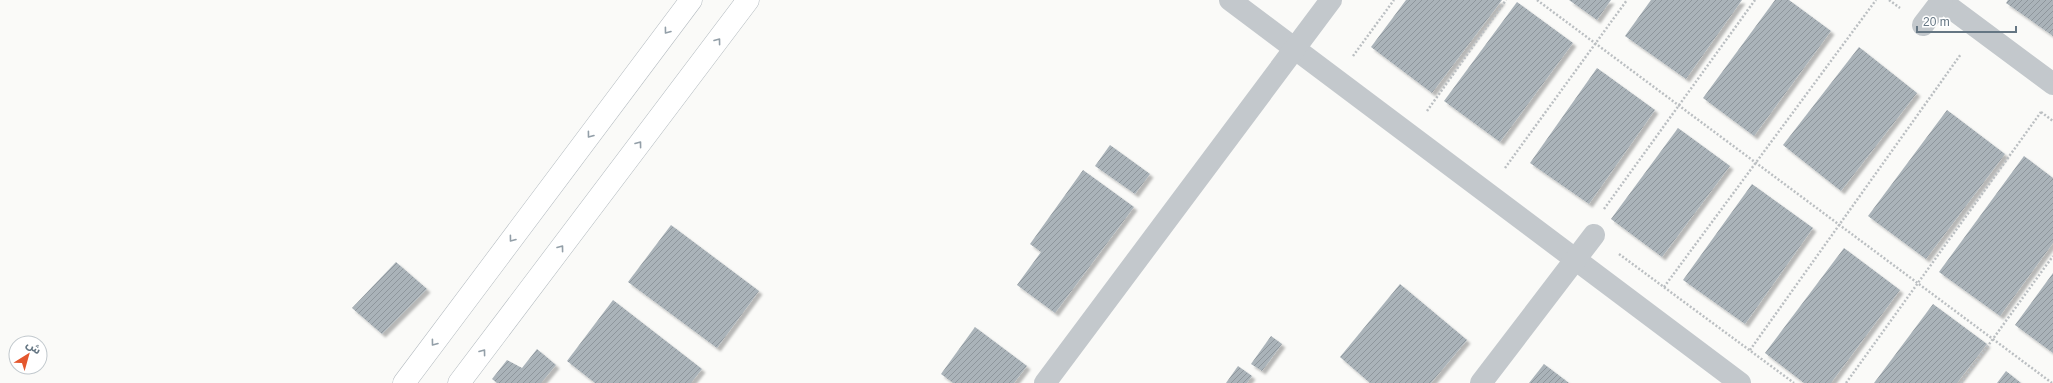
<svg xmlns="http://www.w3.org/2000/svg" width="2053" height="383" font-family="Helvetica,'Noto Sans Arabic',sans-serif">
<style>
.building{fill:url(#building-hatch);filter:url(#shadow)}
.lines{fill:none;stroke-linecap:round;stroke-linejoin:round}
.secondary-casing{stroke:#b3babf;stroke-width:23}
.path{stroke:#bbbfc2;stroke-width:2.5;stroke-dasharray:2 2;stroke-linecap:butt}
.street{stroke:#c3c8cc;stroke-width:22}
.secondary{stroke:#fff;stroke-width:22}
.oneway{stroke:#939fa8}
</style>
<defs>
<pattern id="building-hatch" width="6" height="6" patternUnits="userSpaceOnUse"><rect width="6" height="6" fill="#aab3b9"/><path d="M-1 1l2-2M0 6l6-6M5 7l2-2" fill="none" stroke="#8e969c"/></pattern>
<filter id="shadow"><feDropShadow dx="3.5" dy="3.5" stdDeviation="1" flood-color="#0004"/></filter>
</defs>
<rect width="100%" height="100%" fill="#fafaf8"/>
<g class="building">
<path d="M1406 0H1502L1432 93 1371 47Z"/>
<path d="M1569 0H1611L1597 20Z"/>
<path d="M1651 0H1742L1686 79 1625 36Z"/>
<path d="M1775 0H1789L1831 31 1754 136 1703 98Z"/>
<path d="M2008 0H2053V36L2006 3Z"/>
<path d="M1517 2 1573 43 1500 142 1444 101Z"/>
<path d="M1859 47 1917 93 1841 191 1783 145Z"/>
<path d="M1597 68 1655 110 1589 204 1530 163Z"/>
<path d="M1947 110 2005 154 1926 259 1868 216Z"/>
<path d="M1678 128 1730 166 1662 257 1611 219Z"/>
<path d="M1110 145 1150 174 1135 194 1095 166Z"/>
<path d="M2024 156 2053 178V243L2000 316 1939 272Z"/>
<path d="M1083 170 1134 207 1055 313 1017 285 1041 252 1030 244Z"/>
<path d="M1752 184 1813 228 1745 324 1683 280Z"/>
<path d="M671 225 759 291 717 348 628 282Z"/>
<path d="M1844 248 1900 290 1831 383H1804L1765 353Z"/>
<path d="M396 262 427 289 382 334 352 308Z"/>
<path d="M2053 273V353L2015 325Z"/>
<path d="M1400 284 1467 340 1431 383H1370L1340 357Z"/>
<path d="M613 300 702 369 691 383H595L567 361Z"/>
<path d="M1933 304 1987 344 1957 383H1874Z"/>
<path d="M975 327 1027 366 1014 383H953L941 374Z"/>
<path d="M1271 336 1282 344 1262 371 1251 364Z"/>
<path d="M537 349 556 365 541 383H497L492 379 507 360 522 368Z"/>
<path d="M1544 364 1569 383H1529Z"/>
<path d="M1238 366 1252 376 1247 383H1226Z"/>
<path d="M2006 371 2021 383H1997Z"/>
</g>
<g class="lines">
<g class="secondary-casing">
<g id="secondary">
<path d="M404 383 691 0"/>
<path d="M459 383 748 0"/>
</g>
</g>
<g class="path">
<path d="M1537 0 2052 383"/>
<path d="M1889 0 1900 8"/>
<path d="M1353 56 1394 0"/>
<path d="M1427 111 1506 0"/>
<path d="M2041 112 2053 121"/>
<path d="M1505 168 1627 0"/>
<path d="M1604 209 1755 0"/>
<path d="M1619 254 1794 383"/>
<path d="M1664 287 1876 0"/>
<path d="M1750 350 1961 54"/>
<path d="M1846 383 2041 112"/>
<path d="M1961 383 2053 256"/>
</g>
<g class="street">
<path d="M1230 0 1740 383"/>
<path d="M1940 0 2053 84"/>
<path d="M1923 25 1942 0"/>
<path d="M1045 383 1331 0"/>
<path d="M1481 383 1594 235"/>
</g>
<use href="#secondary" class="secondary"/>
</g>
<defs><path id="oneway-chevron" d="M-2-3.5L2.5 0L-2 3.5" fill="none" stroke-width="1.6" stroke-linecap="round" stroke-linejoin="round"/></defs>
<g class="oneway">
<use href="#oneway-chevron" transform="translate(667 31) rotate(127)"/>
<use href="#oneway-chevron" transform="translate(718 41) rotate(-53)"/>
<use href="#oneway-chevron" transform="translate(590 135) rotate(127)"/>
<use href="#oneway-chevron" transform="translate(639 144) rotate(-53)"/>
<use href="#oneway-chevron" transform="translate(512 239) rotate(127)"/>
<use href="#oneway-chevron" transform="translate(561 248) rotate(-53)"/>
<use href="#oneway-chevron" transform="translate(434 343) rotate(127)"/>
<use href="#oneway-chevron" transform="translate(483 352) rotate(-53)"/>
</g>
<g transform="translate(28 355) rotate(37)"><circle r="19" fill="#ffffff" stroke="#c1c8cd"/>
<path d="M0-3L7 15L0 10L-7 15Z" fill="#e4572e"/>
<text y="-6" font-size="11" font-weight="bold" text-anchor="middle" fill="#657683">ش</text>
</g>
<path d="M1917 26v6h99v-6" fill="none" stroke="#657683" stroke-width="2"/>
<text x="1923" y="26" font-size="12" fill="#657683" stroke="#ffffff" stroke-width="3" paint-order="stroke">20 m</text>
</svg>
